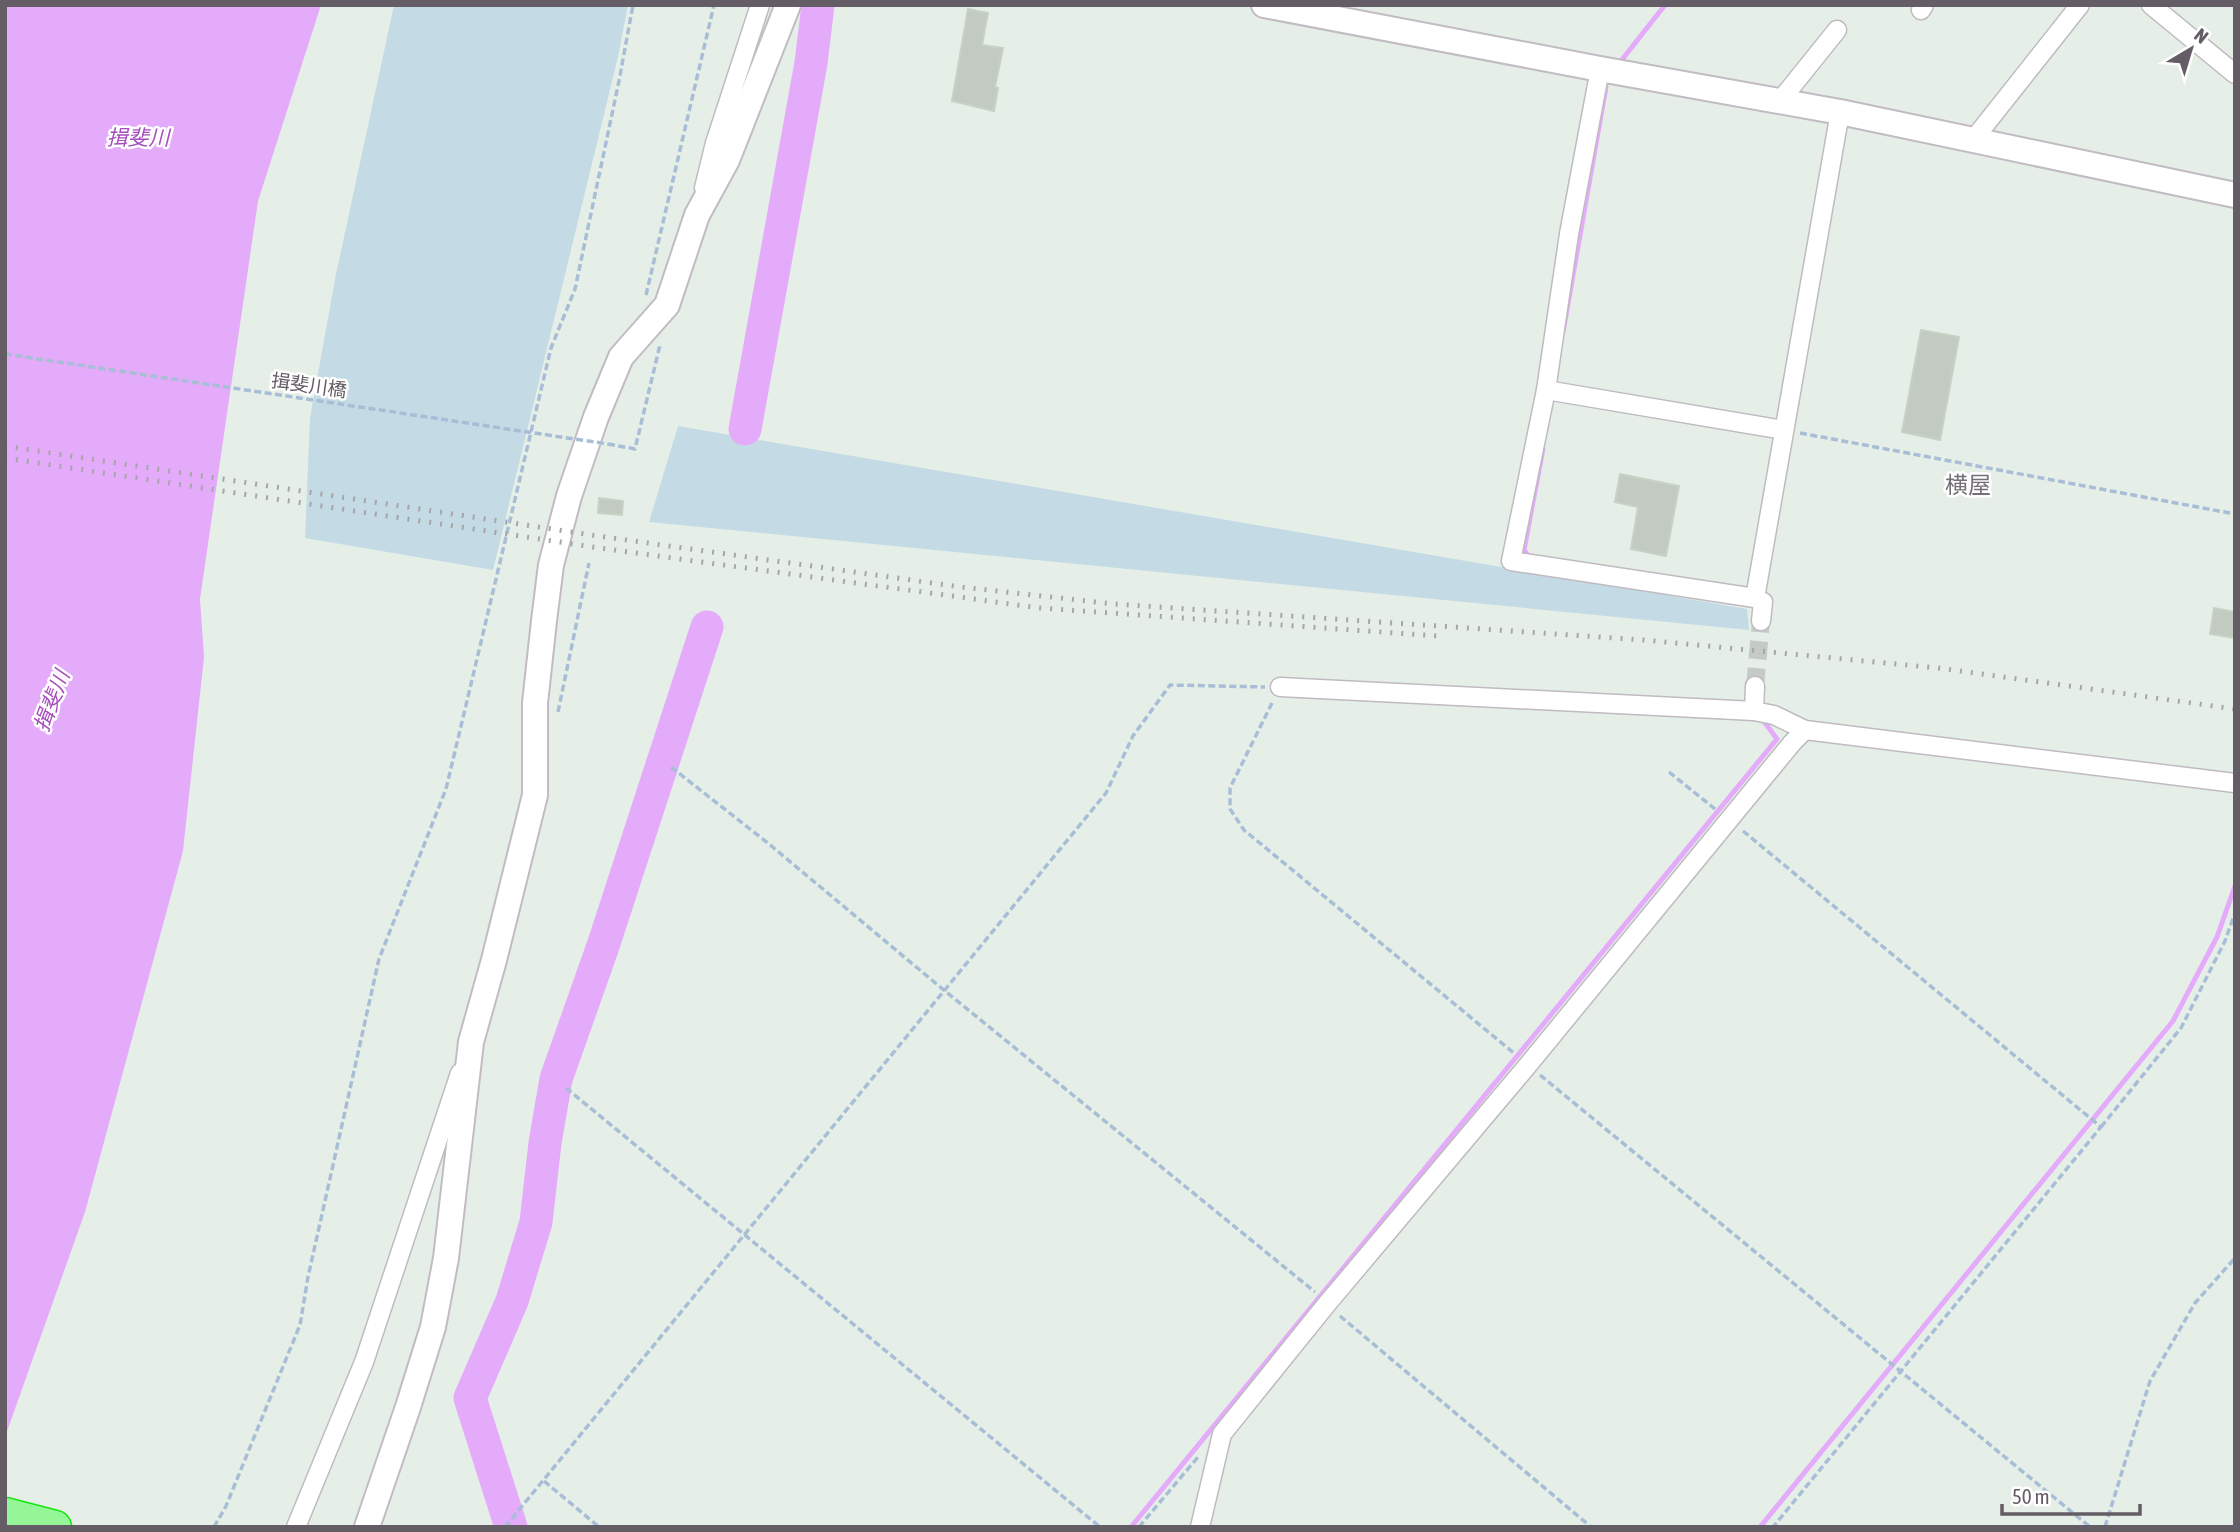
<svg xmlns="http://www.w3.org/2000/svg" width="2240" height="1532" font-family="'Asap Condensed','Noto Sans JP',sans-serif">
<style>
.green{fill:#c4dbe5}
.water{fill:#e4abfa}
.lines{fill:none;stroke-linecap:round;stroke-linejoin:round}
.stream{stroke:#e4abfa;stroke-width:5}
.river{stroke:#e4abfa;stroke-width:33}
.building{fill:#c3cac2;stroke:#c5d3c5;stroke-width:2}
.street-tunnel{stroke:#c6cac6;stroke-width:18;stroke-dasharray:18 9;stroke-linecap:butt}
.street-casing{stroke:#c0bac1;stroke-width:21}
.secondary-casing{stroke:#c2bbc3;stroke-width:28}
.highway-casing{stroke:#15e60f;stroke-width:35}
.path{stroke:#a8bdd6;stroke-width:3.5;stroke-dasharray:7 3.5;stroke-linecap:butt}
.street{stroke:#fff;stroke-width:18}
.secondary{stroke:#fff;stroke-width:24}
.highway{stroke:#95f698;stroke-width:32}
.rail{stroke:#a7a5a8;stroke-width:5;stroke-dasharray:2 9;stroke-linecap:butt}
.path-bridge{stroke:#a8bdd6;stroke-width:3.5;stroke-dasharray:7 3.5;stroke-linecap:butt}
.labels{text-anchor:middle;stroke-width:5;stroke-linejoin:round;paint-order:stroke}
.street-label{font-size:19px;fill:#645d65;stroke:#fff}
.water-label{font-size:21px;font-style:italic;fill:#a64ebc;stroke:#fff}
.quarter-label{font-size:23px;fill:#756f77;stroke:#fff}
</style>
<rect width="100%" height="100%" fill="#e6efe7"/>
<g class="green">
<path d="M394 5H628L618 57 493 570 305 538 310 418 336 274Z"/>
<path d="M678 426 1747 609 1749 630 649 522Z"/>
</g>
<path class="water" d="M5 5H321L258 201 200 599 204 657 183 851 85 1212 5 1437Z"/>
<g class="lines">
<g class="stream">
<path d="M1617 66 1665 5"/>
<path d="M1563 332 1606 87"/>
<path d="M1534 557H1529L1524 550 1543 449"/>
<path d="M1131 1527 1777 739 1763 720"/>
<path d="M1760 1527 2173 1021 2217 937 2235 886"/>
</g>
<g class="river">
<path d="M745 429 811 63 818 5"/>
<path d="M511 1527 470 1398 512 1301 536 1222 545 1143 556 1079 603 946 707 627"/>
</g>
</g>
<g class="building">
<path d="M968 9 988 13 982 45 1003 48 995 87 998 88 994 111 952 101Z"/>
<path d="M1921 330 1959 337 1940 440 1902 432Z"/>
<path d="M1620 474 1679 486 1666 556 1631 549 1638 507 1615 502Z"/>
<path d="M599 498 623 501 622 515 598 513Z"/>
<path d="M2214 608 2235 612V638L2210 634Z"/>
</g>
<g class="lines">
<path class="street-tunnel" d="M1755 686 1761 621"/>
<g class="street-casing">
<g id="street">
<path d="M2151 5 2235 74"/>
<path d="M1921 10 1924 5"/>
<path d="M1600 69 1569 234 1546 390 1511 561 1755 598 1763 602 1761 621"/>
<path d="M1780 101 1837 30"/>
<path d="M1973 140 2080 5"/>
<path d="M704 188 715 143 760 5"/>
<path d="M1546 390 1784 430"/>
<path d="M1755 598 1840 112"/>
<path d="M1755 686 1754 711 1774 715 1805 730 2235 783"/>
<path d="M1280 687 1754 711"/>
<path d="M296 1527 364 1362 460 1073"/>
<path d="M1200 1527 1222 1434 1326 1305 1528 1065 1792 743 1805 730"/>
</g>
</g>
<g class="secondary-casing">
<g id="secondary">
<path d="M1264 5 1600 69 1840 112 2235 195"/>
<path d="M367 1527 408 1407 433 1327 446 1258 471 1042 494 960 535 795V703L544 621 551 565 569 496 596 417 621 357 667 305 697 215 727 160 788 5"/>
</g>
</g>
<g class="highway-casing">
<path id="highway" d="M5 1514 55 1527"/>
</g>
<g class="path">
<path d="M646 295 714 5"/>
<path d="M1800 433 2235 514"/>
<path d="M608 444 635 449 660 345"/>
<path d="M1272 703 1230 788V809L1244 830 1515 1054"/>
<path d="M558 712 589 563"/>
<path d="M671 767 769 844 945 991 1315 1292"/>
<path d="M1669 772 1715 809"/>
<path d="M1743 831 2101 1127 1773 1527"/>
<path d="M1540 1075 2090 1527"/>
<path d="M566 1088 1100 1527"/>
<path d="M2101 1127 2181 1028 2225 941 2235 913"/>
<path d="M1340 1316 1591 1527"/>
<path d="M544 1481 599 1527"/>
<path d="M214 1527 226 1506 300 1325 308 1277 379 959 446 789 551 348 575 289 619 81 633 5"/>
<path d="M505 1527 1106 793 1133 736 1170 685 1265 687"/>
<path d="M1139 1527 1198 1457"/>
<path d="M2105 1527 2150 1381 2195 1303 2235 1258"/>
</g>
<use href="#street" class="street"/>
<use href="#secondary" class="secondary"/>
<use href="#highway" class="highway"/>
<g class="rail">
<path d="M5 446 598 536 961 587 1114 604 1644 640 1938 668 2235 709"/>
<path d="M5 458 599 548 1040 608 1438 636"/>
</g>
<path class="path-bridge" d="M5 354 608 444"/>
</g>
<g class="labels">
<g class="street-label">
<text transform="translate(309 385) rotate(8)" y="7">揖斐川橋</text>
</g>
<g class="water-label">
<text x="138" y="145">揖斐川</text>
<text transform="translate(52 701) rotate(-69)" y="7">揖斐川</text>
</g>
<g class="quarter-label">
<text x="1968" y="493">横屋</text>
</g>
</g>
<rect width="2240" height="1532" fill="none" stroke="#645d65" stroke-width="14"/>
<g transform="translate(2191 49) rotate(38)" stroke="#ffffff" stroke-width="5" paint-order="stroke">
<path d="M0-5L12 26L0 18L-12 26Z" fill="#645d65"/>
<text y="-10" font-size="19" font-weight="bold" text-anchor="middle" fill="#645d65">N</text>
</g>
<path d="M2002 1504v10h138v-10" fill="none" stroke="#645d65" stroke-width="3.5"/>
<text x="2012" y="1504" font-size="21" fill="#645d65" stroke="#ffffff" stroke-width="5" paint-order="stroke">50 m</text>
</svg>
